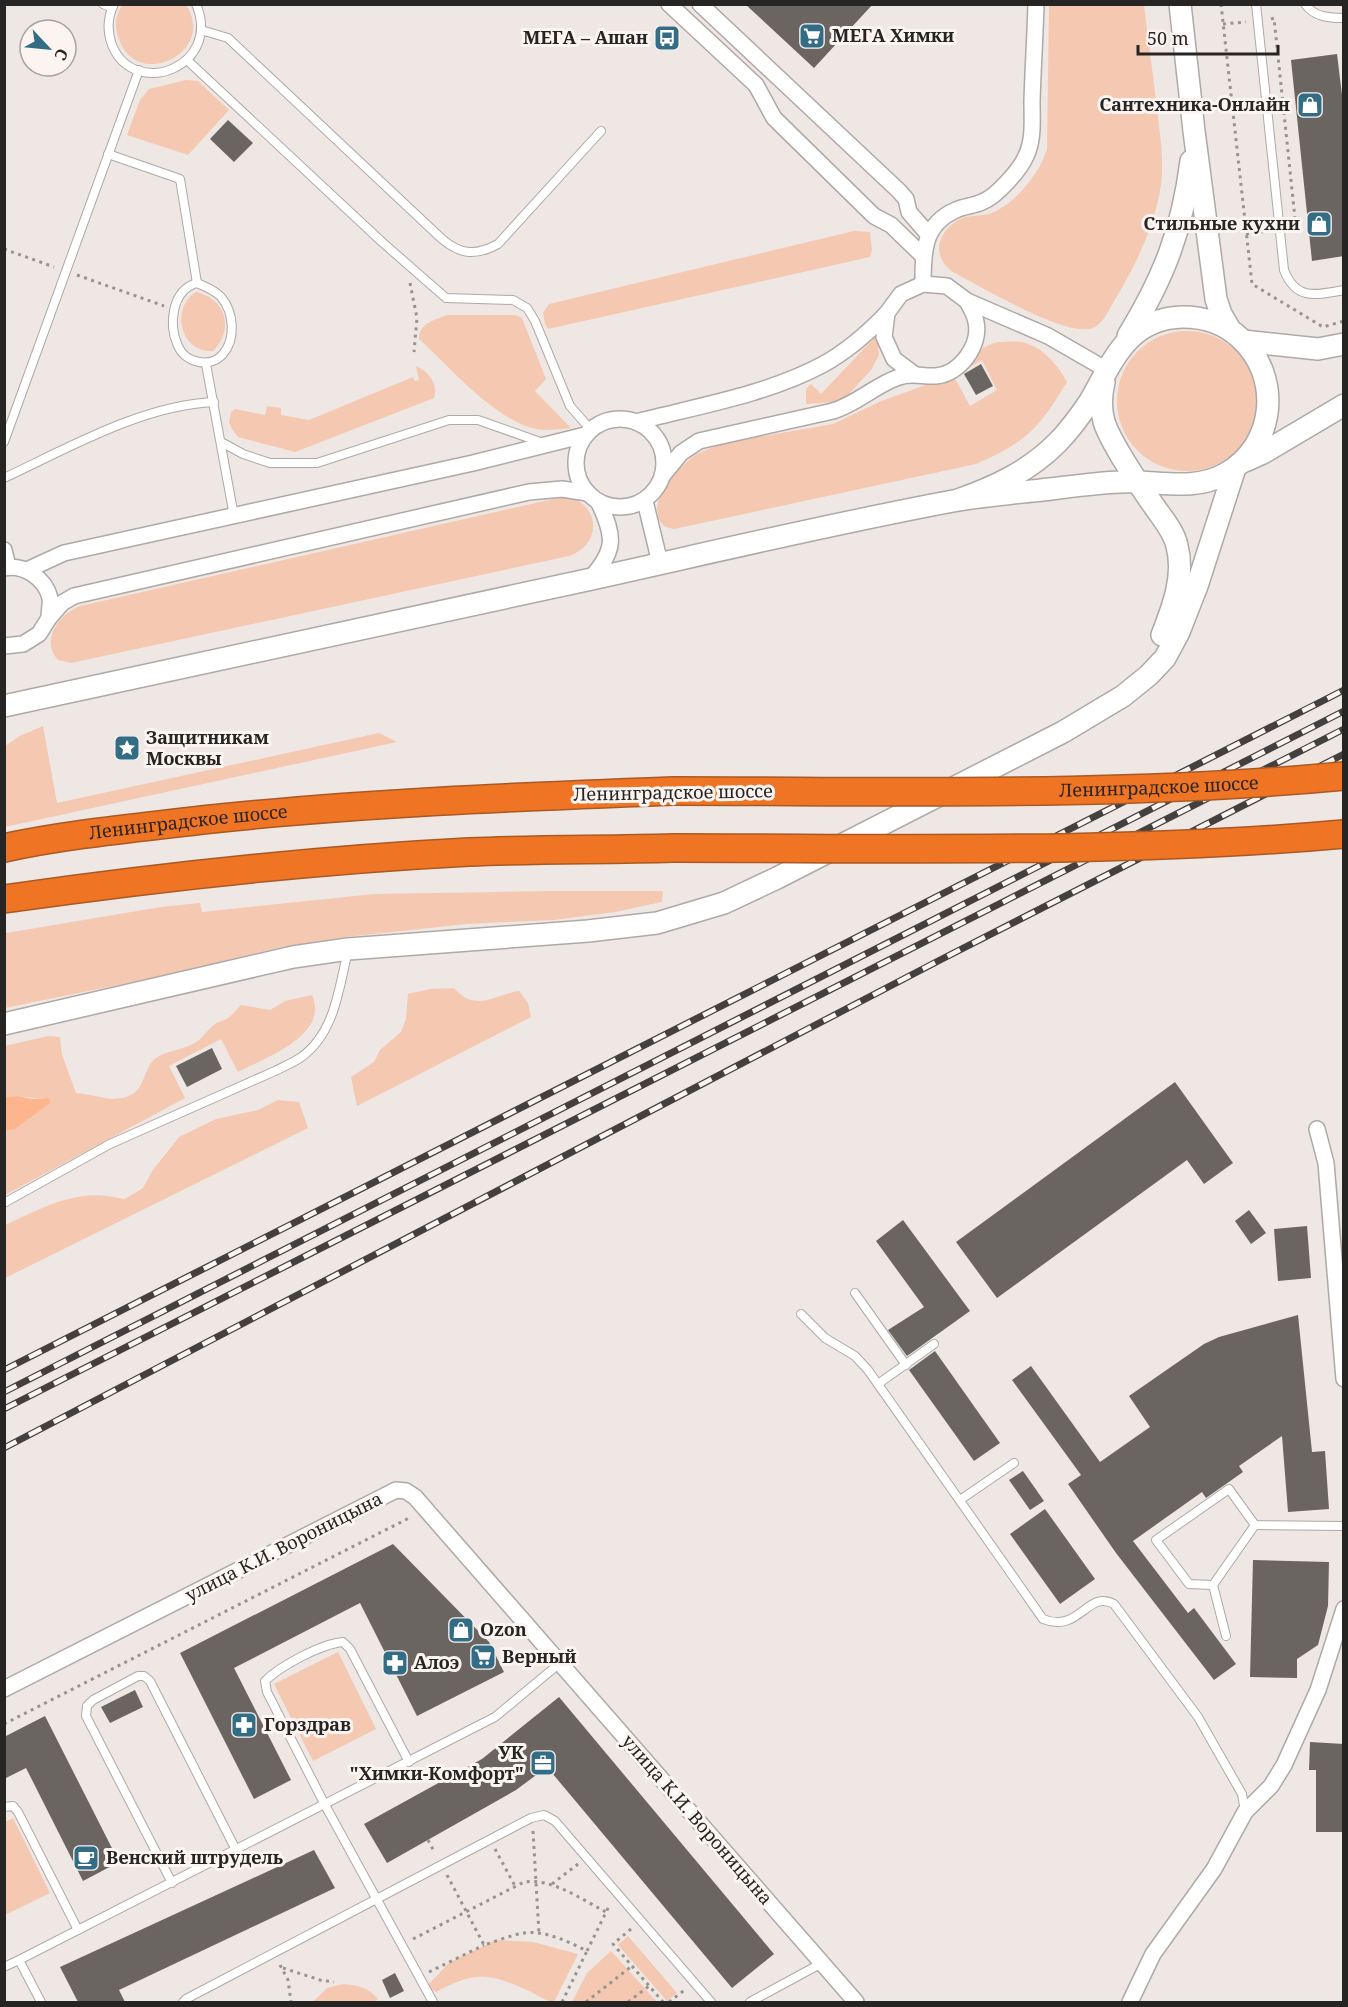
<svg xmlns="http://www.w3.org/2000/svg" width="1348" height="2007" font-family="'Noto Serif',serif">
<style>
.green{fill:#f5c8b1}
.water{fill:#feb58e}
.building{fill:#6b6562}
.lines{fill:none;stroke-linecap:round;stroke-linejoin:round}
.lane-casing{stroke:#afa9a5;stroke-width:10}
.street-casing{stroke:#afa9a5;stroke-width:18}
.secondary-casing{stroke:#afa9a5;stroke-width:24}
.highway-casing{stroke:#a95924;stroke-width:30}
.path{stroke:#989491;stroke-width:3;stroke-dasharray:3 4.5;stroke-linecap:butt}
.lane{stroke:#fff;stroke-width:8}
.street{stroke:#fff;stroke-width:15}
.secondary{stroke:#fff;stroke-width:21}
.highway{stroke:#ef7524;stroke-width:27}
.rail-casing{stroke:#43403f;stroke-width:7}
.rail{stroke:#fbf4f1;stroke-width:4.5;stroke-dasharray:14;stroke-linecap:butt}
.highway-bridge-casing{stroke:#a95924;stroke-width:30;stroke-linecap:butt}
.highway-bridge{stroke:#ef7524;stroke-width:27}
.labels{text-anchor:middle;stroke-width:6;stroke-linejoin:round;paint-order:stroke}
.poi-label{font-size:18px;font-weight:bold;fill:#272524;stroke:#fbf4f1;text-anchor:start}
.street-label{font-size:18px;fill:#272524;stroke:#fbf4f1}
</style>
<rect width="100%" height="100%" fill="#eee7e3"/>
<g class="green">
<path d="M123 4 186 5C218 53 134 93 118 36 114 25 116 14 123 4Z"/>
<path d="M1049 5H1144C1148 39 1153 74 1157 109 1160 136 1165 164 1160 191 1153 228 1137 263 1117 296 1110 307 1103 327 1089 329 1060 334 980 286 951 271 948 268 944 264 942 260 932 243 949 221 966 217 973 215 982 216 989 214 1014 206 1040 173 1047 149Z"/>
<path d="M186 80 198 81 229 110 188 155 127 135 140 100 149 89Z"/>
<path d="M854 231 870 232 872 250 870 257 548 329 545 324 543 313 549 304Z"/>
<path d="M196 292C227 299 234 330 213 351 180 353 170 308 196 292Z"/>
<path d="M447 315H515L522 318 546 379 535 391 571 428C562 429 552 430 543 430 499 426 450 367 419 339 419 323 435 320 447 315Z"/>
<circle cx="1187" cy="401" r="70"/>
<path d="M877 335 879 355 871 370 847 396 833 402 806 404V389L811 384 821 394Z"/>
<path d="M998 342C1005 342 1014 341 1022 342 1043 347 1057 364 1067 382 1039 428 1027 442 976 464L674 529 665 527 659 520 657 509 659 497 673 474 695 455 722 443 833 424 879 402 953 375 970 406 997 390 982 360 966 369C974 354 982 346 998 342Z"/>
<path d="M416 366C428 371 439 384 434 398L295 452 238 437 232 429 229 422 231 412 235 409 265 415 267 406 281 408V415L309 420 413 377 415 381 419 380Z"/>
<path d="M570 497C603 509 599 546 569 556L71 663 58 660C40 640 59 614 80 606L553 499Z"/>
<path d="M43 726 57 803 379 733 397 742 5 827V746L20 736Z"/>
<path d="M550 891H663L662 902 615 912 554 920 467 924 346 937 281 947 186 971 5 1008 6 933 161 907 200 903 202 912 374 894Z"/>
<path d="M454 988C476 1013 493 995 519 991L528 1003 531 1017 357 1106 351 1077 374 1062 380 1050 401 1032 406 1019 408 994 430 989Z"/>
<path d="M312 995C330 1035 265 1058 238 1072L221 1039 169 1066 185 1098 5 1195V1131C25 1127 35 1112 49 1098 33 1099 20 1095 5 1097L4 1046 49 1036 60 1037 62 1055 76 1093C95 1094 111 1104 131 1095 145 1089 144 1066 156 1058 168 1050 183 1050 195 1043 203 1038 208 1029 215 1024 219 1021 224 1021 228 1018 233 1015 237 1009 241 1005L270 1010 285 1001Z"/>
<path d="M278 1100 299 1102 308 1128 5 1278V1225C30 1214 56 1199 84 1196 98 1194 112 1197 125 1199L143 1188 153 1170 179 1137 216 1119 258 1110Z"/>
<path d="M338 1652 376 1729 313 1761 274 1684Z"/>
<path d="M13 1818 50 1893 5 1915V1822Z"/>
<path d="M628 1936 677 1993 667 2001 618 1945Z"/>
<path d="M496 1940 533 1942 578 1954 554 2002C546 2001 537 1995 529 1991 489 1973 475 1971 436 1992L426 1987 450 1962Z"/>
<path d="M611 1951 657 2002H572L587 1973Z"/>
<path d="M343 1984C358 1985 369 1988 378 1999L373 2002H313L327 1988Z"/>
</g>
<path class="water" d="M18 1096 32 1099 49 1098 50 1103 15 1129 5 1131V1097Z"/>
<g class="building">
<path d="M745 4H873L814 68Z"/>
<path d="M1337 54 1344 111V256L1312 261 1291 60Z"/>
<path d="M228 120 253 143 234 162 210 139Z"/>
<path d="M981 364 993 386 976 395 964 374Z"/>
<path d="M212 1048 222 1069 187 1087 176 1066Z"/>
<path d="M1175 1082 1233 1163 1204 1184 1187 1160 997 1298 956 1242Z"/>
<path d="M1249 1210 1266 1233 1251 1244 1235 1221Z"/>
<path d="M903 1220 970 1311 907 1356 888 1330 924 1307 876 1241Z"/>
<path d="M1307 1226 1311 1278 1278 1281 1274 1229Z"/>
<path d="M1298 1315 1312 1452 1325 1451 1329 1509 1288 1512 1282 1436 1239 1466 1243 1472 1226 1484 1206 1498 1202 1492 1133 1541 1188 1613 1194 1608 1236 1664 1214 1680 1116 1553 1068 1484 1081 1475 1012 1380 1031 1366 1100 1462 1150 1427 1129 1396 1204 1344 1219 1337Z"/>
<path d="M935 1351 1000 1443 974 1461 909 1370Z"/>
<path d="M1023 1471 1044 1501 1030 1510 1009 1480Z"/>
<path d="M1045 1509 1095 1579 1060 1604 1010 1534Z"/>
<path d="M393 1544 489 1642 504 1672 417 1716 360 1603 234 1668 291 1780 254 1799 180 1653Z"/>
<path d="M1253 1560 1329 1562 1328 1606 1318 1645 1297 1659V1678L1250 1677Z"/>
<path d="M135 1690 143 1707 110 1723 101 1707Z"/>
<path d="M559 1697 774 1954 732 1988 547 1767 516 1790 387 1863 364 1824 482 1759Z"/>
<path d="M45 1716 119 1862 83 1881 26 1768 4 1779V1737Z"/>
<path d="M1310 1742 1344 1744V1832H1316V1770H1309Z"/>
<path d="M314 1850 335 1888 119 1990 125 2002H78L60 1967Z"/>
<path d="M395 1973 404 1991 390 1998 382 1980Z"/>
</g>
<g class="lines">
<g class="lane-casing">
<g id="lane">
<path d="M103 4 112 8"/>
<path d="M114 4C107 18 107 31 112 45 134 100 223 67 196 4"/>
<path d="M1256 4 1284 270C1296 301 1316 295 1344 290"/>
<path d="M1305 4C1314 17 1329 18 1344 18"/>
<path d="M201 30 228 38 442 239C461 255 476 256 498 244L601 131"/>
<path d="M187 60 382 242 446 298 513 300 527 308 535 321 570 406 591 430"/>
<path d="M108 154 180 179 197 283"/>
<path d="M197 283C206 287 215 290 221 297 234 312 236 339 223 354 211 368 186 364 178 346 168 324 172 290 197 283Z"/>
<path d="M206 364 234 516"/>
<path d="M4 442 139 70"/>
<path d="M221 442 243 454 270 463H317L449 420H478L543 443"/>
<path d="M4 478C68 448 143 405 214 402"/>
<path d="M4 1203 110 1144 275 1071C283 1067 292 1063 300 1058 335 1034 339 988 348 950"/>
<path d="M855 1293 906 1365"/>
<path d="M801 1314 825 1338 855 1356 868 1370 1043 1619C1079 1634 1088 1589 1114 1604L1198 1717 1242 1794 1245 1811"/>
<path d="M878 1384 934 1344"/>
<path d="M960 1500 1014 1463"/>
<path d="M1213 1585 1255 1525"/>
<path d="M1226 1636 1213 1585 1189 1584 1156 1540 1229 1489 1255 1525 1344 1526"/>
<path d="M409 1762 350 1649 343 1642C321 1644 280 1666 265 1681L267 1692 325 1805 433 2002"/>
<path d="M4 1807 13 1806 18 1812 78 1930"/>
<path d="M172 1883 86 1716 87 1706 93 1700 138 1676H144L150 1681 236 1850"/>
<path d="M4 1967 19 1960"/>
<path d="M41 2002 19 1960 495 1717 560 1663"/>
<path d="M183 2002 186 1999 531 1818 544 1815 555 1821 711 2002"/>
<path d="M750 2002 822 1963"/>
</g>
</g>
<g class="street-casing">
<g id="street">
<path d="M669 4 756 85 774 118 874 216 891 225 923 256"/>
<path d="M700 4 899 191 906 199 909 212 928 234"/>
<path d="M923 284C923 253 923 224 956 210 964 206 974 206 982 202 996 197 1020 170 1026 156 1034 140 1032 119 1032 101 1033 69 1035 37 1036 4"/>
<path d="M914 374 894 359 884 337 887 313 901 294 923 284 947 286 967 301 1048 336 1107 370"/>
<circle cx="620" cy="463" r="44"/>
<path d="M636 422C698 406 765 395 822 365 846 352 868 333 887 313"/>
<path d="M663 475 681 453 699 441 833 411C857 404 875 385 899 377 912 372 923 377 936 376 960 374 981 345 976 322 975 315 970 307 967 301"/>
<path d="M645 501 660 563"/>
<path d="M4 550 8 566"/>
<path d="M4 568C24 564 45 578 50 598 51 603 49 611 49 618"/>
<path d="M27 570 64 553 473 463 585 435"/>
<path d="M590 579C616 550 615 537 599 503"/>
<path d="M4 646 23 644 39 634 49 618 62 603 74 596 529 492 562 489 588 493"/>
<path d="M1317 1129 1326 1163 1344 1379"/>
<path d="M4 1689 396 1490 406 1491 415 1497 856 2002"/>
<path d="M1130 2002 1153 1954 1214 1869 1245 1812 1271 1786 1284 1765 1318 1690 1344 1609"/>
</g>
</g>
<g class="secondary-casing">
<g id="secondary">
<path d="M1180 4 1194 131 1216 299 1221 314 1231 331"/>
<path d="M1128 336C1164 277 1182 231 1191 161"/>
<path d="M1243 341 1318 349 1344 344"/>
<path d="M1104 382C1096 416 1107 432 1123 459 1133 476 1143 491 1154 506 1162 518 1174 531 1177 546 1185 576 1173 607 1162 635"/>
<path d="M1245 461 1263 453 1344 405"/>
<path d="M4 706C199 664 393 622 587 580 709 553 830 524 953 501 979 496 1006 494 1032 491 1062 488 1091 483 1121 482 1156 480 1193 492 1225 474 1276 446 1282 376 1240 338 1225 324 1204 317 1183 317 1128 318 1113 361 1090 401 1080 416 1070 430 1057 443 1029 471 995 487 958 500"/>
<path d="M4 1024 293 957 348 949 588 931 657 923 724 903 777 878 1063 732 1123 696 1149 675 1165 658 1179 632 1197 586 1235 468"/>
</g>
</g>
<g class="highway-casing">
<g id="highway">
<path id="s1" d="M4 848C69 834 136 828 202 820 359 803 516 797 673 791"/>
<path d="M4 899C159 877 314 860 469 852 537 849 605 850 673 848"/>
</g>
</g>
<g class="path">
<path d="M1221 4 1252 284 1323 327 1344 321"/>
<path d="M1271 19 1274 18 1296 228 1292 229"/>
<path d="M1223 24 1246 22"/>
<path d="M1232 106 1255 104"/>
<path d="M1246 234 1268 231"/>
<path d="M4 249 54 267"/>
<path d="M77 275 164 306"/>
<path d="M410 283 417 318 414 352"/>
<path d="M4 1724 411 1517"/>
<path d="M533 1831 539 1934"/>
<path d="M428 1840 435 1853"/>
<path d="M495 1849 515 1886"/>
<path d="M447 1875 484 1945C497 1941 511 1935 524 1933 545 1930 569 1942 587 1951L610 1904"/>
<path d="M552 1884 578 1864"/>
<path d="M631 1929 613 1944 663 2002"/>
<path d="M413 1939 524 1882C552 1878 581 1899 606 1912"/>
<path d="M280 1965 288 1980 291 2002"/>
<path d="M283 1968 320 1980 334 1982"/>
<path d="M429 1972 484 1945"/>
<path d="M562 2002 587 1951"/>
<path d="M586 2002 632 1966"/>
<path d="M628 2002 649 1986"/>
<path d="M669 2002 686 1989"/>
</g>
<use href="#lane" class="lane"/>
<use href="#street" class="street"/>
<use href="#secondary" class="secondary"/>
<use href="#highway" class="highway"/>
<g class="rail-casing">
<g id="rail">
<path d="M4 1370 1344 690"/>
<path d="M4 1392 1344 711"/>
<path d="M4 1409 1344 729"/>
<path d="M4 1448 942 959 1344 754"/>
</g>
</g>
<use href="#rail" class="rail"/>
<g class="highway-bridge-casing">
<g id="highway-bridge">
<path id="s2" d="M673 791C897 791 1121 797 1344 776"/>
<path d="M673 848C897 848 1121 854 1344 834"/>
</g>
</g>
<use href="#highway-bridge" class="highway-bridge"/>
</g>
<defs>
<g id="supermarket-square" transform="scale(1.35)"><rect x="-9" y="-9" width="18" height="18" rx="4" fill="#326c85" stroke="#fbf4f1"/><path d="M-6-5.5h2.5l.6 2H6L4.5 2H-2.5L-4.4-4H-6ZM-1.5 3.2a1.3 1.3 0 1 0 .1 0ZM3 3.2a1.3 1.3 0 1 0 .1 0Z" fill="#fff"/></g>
<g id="bus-square" transform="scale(1.35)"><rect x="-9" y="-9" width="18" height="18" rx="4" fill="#326c85" stroke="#fbf4f1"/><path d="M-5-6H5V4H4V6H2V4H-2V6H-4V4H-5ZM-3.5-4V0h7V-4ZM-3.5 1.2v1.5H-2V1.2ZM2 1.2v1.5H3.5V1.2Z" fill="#fff"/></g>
<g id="shop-square" transform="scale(1.35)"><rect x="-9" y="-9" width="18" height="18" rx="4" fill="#326c85" stroke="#fbf4f1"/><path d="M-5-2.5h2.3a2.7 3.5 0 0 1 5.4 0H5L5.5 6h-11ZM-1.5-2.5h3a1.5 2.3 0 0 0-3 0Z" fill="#fff"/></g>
<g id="sight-square" transform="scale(1.35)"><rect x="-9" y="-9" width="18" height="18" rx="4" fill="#326c85" stroke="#fbf4f1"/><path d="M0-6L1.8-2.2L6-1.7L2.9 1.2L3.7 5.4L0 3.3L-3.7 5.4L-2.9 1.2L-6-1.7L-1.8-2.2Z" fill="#fff"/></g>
<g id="pharmacy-square" transform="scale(1.35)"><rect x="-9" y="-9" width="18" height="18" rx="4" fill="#326c85" stroke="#fbf4f1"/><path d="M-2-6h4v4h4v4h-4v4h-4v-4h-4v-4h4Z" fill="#fff"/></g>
<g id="office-square" transform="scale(1.35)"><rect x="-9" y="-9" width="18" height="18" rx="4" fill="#326c85" stroke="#fbf4f1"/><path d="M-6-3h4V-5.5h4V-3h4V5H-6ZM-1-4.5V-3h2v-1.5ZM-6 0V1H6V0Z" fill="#fff"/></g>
<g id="cafe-square" transform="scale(1.35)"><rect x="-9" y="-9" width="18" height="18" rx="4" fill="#326c85" stroke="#fbf4f1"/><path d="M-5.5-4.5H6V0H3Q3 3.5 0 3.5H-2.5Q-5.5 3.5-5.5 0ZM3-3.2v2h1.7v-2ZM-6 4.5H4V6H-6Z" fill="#fff"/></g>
</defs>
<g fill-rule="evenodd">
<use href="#supermarket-square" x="812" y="36"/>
<use href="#bus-square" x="667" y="38"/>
<use href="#shop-square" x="1310" y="105"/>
<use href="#shop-square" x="1319" y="224"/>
<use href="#sight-square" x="127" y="748"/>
<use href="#shop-square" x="461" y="1630"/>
<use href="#supermarket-square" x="483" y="1657"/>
<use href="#pharmacy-square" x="395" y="1663"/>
<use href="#pharmacy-square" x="244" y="1725"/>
<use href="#office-square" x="543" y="1763"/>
<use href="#cafe-square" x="86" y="1858"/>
</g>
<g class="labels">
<g class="poi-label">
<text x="832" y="42">МЕГА Химки</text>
<text x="648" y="44" text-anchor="end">МЕГА – Ашан</text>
<text x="1290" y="111" text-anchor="end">Сантехника-Онлайн</text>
<text x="1300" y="230" text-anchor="end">Стильные кухни</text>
<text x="146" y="744">Защитникам<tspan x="146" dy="21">Москвы</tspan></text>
<text x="480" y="1636">Ozon</text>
<text x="502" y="1663">Верный</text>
<text x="414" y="1669">Алоэ</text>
<text x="264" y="1731">Горздрав</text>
<text x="524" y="1759" text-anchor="end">УК<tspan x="524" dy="21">"Химки-Комфорт"</tspan></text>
<text x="106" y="1864">Венский штрудель</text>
</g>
<g class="street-label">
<text dy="6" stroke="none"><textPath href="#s2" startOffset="486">Ленинградское шоссе</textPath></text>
<text transform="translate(673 793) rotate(-1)" y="6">Ленинградское шоссе</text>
<text dy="6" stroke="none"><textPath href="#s1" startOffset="186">Ленинградское шоссе</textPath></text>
<text transform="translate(284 1547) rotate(-27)" y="6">улица К.И. Вороницына</text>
<text transform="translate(697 1820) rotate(49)" y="6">улица К.И. Вороницына</text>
</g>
</g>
<rect width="1348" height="2007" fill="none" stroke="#272524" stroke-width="12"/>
<g transform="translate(48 48) rotate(116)"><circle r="28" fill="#fbf4f1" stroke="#a6a19f" stroke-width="1.5"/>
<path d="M0-4.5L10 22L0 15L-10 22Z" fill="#326c85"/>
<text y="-9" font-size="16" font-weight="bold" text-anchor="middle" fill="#272524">С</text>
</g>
<path d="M1138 45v9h140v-9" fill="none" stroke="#272524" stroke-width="3"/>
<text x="1147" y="45" font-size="18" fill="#272524" stroke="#fbf4f1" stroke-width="4.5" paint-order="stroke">50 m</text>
</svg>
